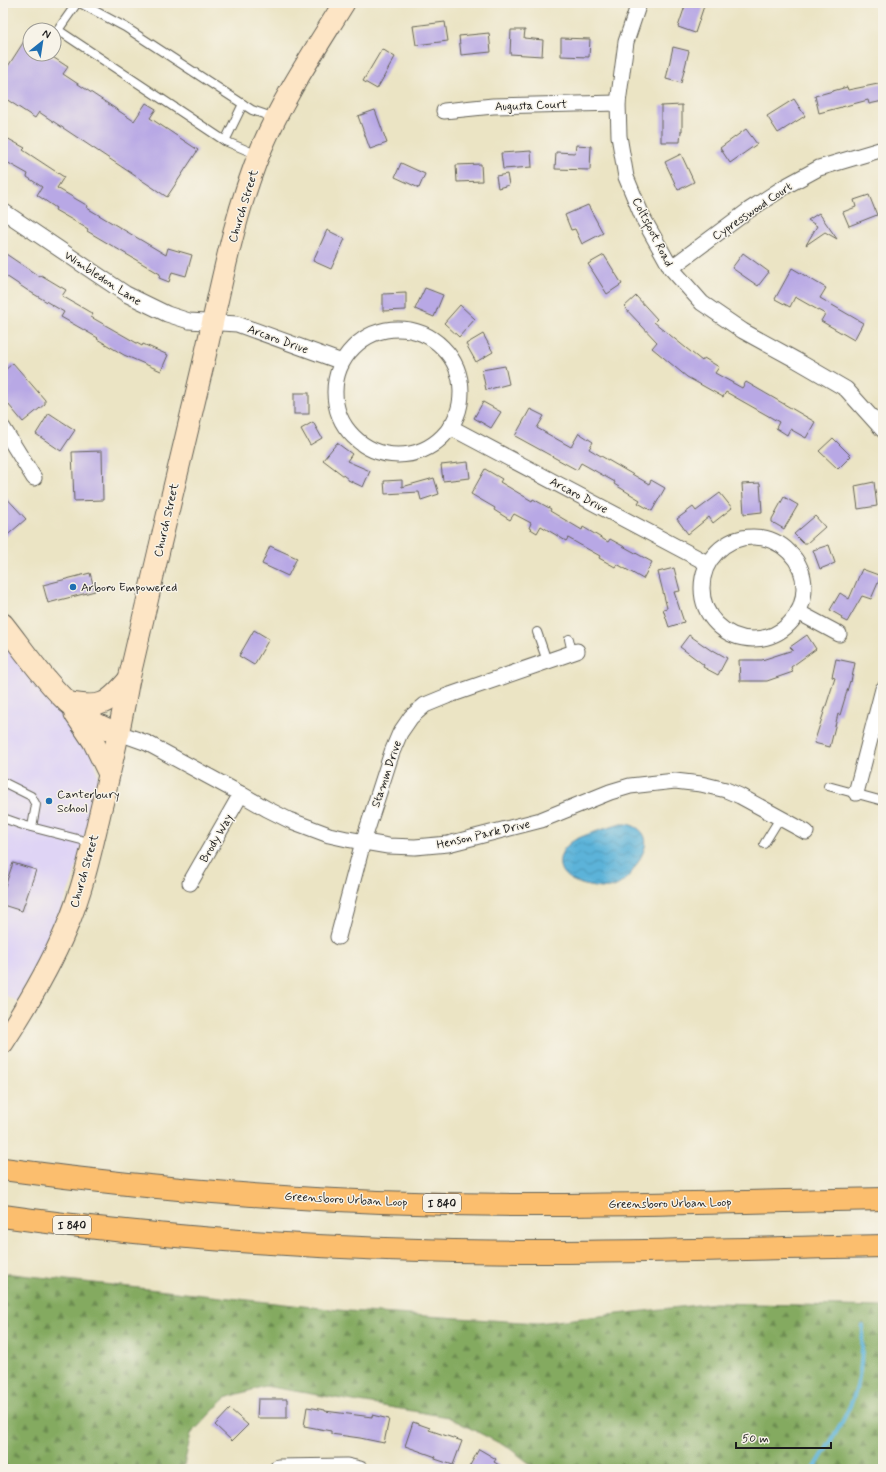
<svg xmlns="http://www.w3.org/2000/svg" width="886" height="1472" font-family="Mynerve,sans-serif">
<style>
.built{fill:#dfd4f5}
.forest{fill:url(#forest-firs);stroke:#50633e}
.water{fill:url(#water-waves);stroke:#3c687a}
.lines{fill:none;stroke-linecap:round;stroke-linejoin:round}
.stream{stroke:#5cb3d9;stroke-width:4}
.building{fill:#b8a8e5}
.lane-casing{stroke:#646257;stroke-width:10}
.street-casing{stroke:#646257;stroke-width:17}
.secondary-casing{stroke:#646257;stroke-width:23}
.highway-casing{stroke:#646257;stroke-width:24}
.lane{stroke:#fff;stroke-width:8}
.street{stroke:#fff;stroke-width:15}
.secondary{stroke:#fde5c5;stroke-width:21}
.highway{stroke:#fbbe6e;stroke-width:22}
.poi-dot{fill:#1f6fb2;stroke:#f7f3e8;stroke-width:1.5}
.labels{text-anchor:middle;stroke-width:3;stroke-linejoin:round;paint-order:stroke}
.shield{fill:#f7f3e8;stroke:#5e5c59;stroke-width:1}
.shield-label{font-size:11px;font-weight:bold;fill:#1c1c1c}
.street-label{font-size:12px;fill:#1c1c1c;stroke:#f7f3e8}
.poi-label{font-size:12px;fill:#1c1c1c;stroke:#f7f3e8;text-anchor:start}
</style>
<defs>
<pattern id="forest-firs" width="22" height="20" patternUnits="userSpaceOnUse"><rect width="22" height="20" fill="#84aa61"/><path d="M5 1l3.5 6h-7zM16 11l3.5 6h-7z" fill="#6b8a4f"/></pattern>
<pattern id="water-waves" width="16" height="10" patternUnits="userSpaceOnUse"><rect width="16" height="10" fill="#5cb3d9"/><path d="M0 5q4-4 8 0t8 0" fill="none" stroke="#4b91af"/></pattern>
</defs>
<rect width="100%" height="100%" fill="#f7f3e8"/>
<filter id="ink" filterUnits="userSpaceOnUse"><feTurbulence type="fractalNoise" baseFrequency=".025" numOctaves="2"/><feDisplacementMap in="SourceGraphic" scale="8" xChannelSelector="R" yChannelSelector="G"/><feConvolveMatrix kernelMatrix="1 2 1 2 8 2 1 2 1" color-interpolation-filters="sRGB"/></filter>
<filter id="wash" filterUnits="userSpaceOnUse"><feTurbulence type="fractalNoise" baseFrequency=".012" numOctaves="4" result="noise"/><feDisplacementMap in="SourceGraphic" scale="16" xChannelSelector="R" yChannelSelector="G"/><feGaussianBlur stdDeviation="0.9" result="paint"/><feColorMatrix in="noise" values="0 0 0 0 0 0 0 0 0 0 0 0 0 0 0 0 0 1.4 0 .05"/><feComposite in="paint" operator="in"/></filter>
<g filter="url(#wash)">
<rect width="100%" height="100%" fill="#ebe4c4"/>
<path class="built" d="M3 634 80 733 94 756 99 782 73 879 53 930 18 1002 3 994Z"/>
<path class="forest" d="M3 1273 348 1311 538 1323 715 1303 883 1307V1469H537L509 1448 448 1417 265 1386 225 1398 191 1434 183 1469H3Z"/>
<path class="water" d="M621 824C634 823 649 832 645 847 643 855 638 862 634 869 626 880 617 890 602 888 592 887 576 884 567 877 555 867 559 852 570 843 580 835 608 828 621 824Z"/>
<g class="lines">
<path class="stream" d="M814 1469C828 1445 846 1420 855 1393 862 1372 862 1348 863 1326"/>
</g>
<g id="blocks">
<g class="building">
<path d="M686 3H705L695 33 678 27Z"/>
<path d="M445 22 448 41 416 45 413 26Z"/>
<path d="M511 30H525L524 38 543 40 542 56 510 54Z"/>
<path d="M30 32V54H48L68 67 63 74 134 121 146 103 156 109 150 118 198 150 167 197 39 112 35 118 3 97V74Z"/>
<path d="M489 33 491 52 461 55 459 36Z"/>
<path d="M561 38 590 39 589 57 561 56Z"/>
<path d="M673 47 689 51 681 83 666 79Z"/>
<path d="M382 49 395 57 377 89 363 81Z"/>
<path d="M883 83V101L869 104 868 100 819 113 815 96 847 87 848 90Z"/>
<path d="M794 99 805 116 778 133 767 116Z"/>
<path d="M682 105V131H681L680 142H661V106Z"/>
<path d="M375 110 387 143 370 149 358 116Z"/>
<path d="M746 129 757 144 730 163 720 148Z"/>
<path d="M3 136 25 148 23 150 64 177 57 188 88 206 87 208 166 255 168 248 192 255 186 276 172 272 169 282 159 278 160 274 87 231 88 229 55 210 56 208 37 195 42 187 27 177 28 174 3 160Z"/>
<path d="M576 145 591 146 590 170 555 169 556 152 575 153Z"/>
<path d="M531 151 532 167 503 169 501 153Z"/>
<path d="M681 154 694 182 678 190 665 162Z"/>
<path d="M401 163 425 174 419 188 395 177Z"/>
<path d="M481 164 482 181 457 182 456 165Z"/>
<path d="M507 174 509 185 498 188 496 176Z"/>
<path d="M869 195 877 215 849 226 843 212 856 207 854 200Z"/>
<path d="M588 205 603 233 582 244 575 229 571 230 565 215Z"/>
<path d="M819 213 837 239 825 232 806 245 817 226 808 220Z"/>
<path d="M327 230 345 239 331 269 313 261Z"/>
<path d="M3 252 40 277 41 275 66 290 62 296 93 314 91 317 142 346 143 344 168 355 161 371 124 355 97 339 98 338 61 317 64 312 27 290 3 274Z"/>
<path d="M743 253 769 272 758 286 732 268Z"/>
<path d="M604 255 622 284 607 294 588 264Z"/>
<path d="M792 268 826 288 820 298 863 323 854 340 821 321 825 314 795 297 790 307 775 299Z"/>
<path d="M425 288 443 295 434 317 415 309Z"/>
<path d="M406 293V310L383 311V294Z"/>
<path d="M636 296 657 319 654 322 702 361 704 358 719 367 715 373 742 388 746 382 815 422 806 438 790 429 787 435 776 428 779 422 726 392 723 397 687 377 652 348 657 342 624 307Z"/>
<path d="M460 305 475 319 459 337 444 323Z"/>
<path d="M483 334 493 352 476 362 466 344Z"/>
<path d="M13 363 45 400V404L23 422 3 398V372Z"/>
<path d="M505 366 509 384 486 390 482 370Z"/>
<rect x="294" y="393" width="15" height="21"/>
<path d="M483 402 501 412 491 428 474 418Z"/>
<path d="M530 409 544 416 537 428 571 447 579 433 593 442 589 449 649 484 651 480 665 488 652 511 638 503 640 500 614 484 615 482 581 463 577 470 515 436Z"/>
<path d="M49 413 75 430 61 451 36 434Z"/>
<path d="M313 422 322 438 310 445 301 429Z"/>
<path d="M833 438 851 456 838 469 819 451Z"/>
<path d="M337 443 352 454 347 461 370 471 363 487 348 480V479L323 460Z"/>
<path d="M102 451 103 500 74 501 72 452Z"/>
<path d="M468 462 470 478 443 481 441 465Z"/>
<path d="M485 469 502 479 500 482 532 501 533 499 551 509 550 511 582 530 583 527 608 542 610 539 652 562 643 579 617 564 615 567 599 558 600 556 568 538 566 541 541 526 537 533 529 528 531 523 514 514 510 520 494 510 495 508 471 494Z"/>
<path d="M434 478 439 494 421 500 419 492 385 494 384 481 402 480V487Z"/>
<path d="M874 482 877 506 858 509 855 486Z"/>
<path d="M760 483 762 512 744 514 742 484Z"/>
<path d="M720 493 732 508 713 523 709 517 688 534 677 519 693 507 696 511Z"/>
<path d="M3 494 26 519 3 539Z"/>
<path d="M784 497 798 505 784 529 772 522V519Z"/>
<path d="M815 516 825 527 807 543H803L794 534Z"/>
<path d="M829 545 835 563 820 569 813 550Z"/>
<path d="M270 546 297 558 288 576 262 564Z"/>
<path d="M674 568 680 591 674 592 684 622 669 627 663 609 667 608 658 572Z"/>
<path d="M862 569 881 576 871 599 862 596 847 622 841 619 842 617 830 610 840 593 849 599Z"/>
<path d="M90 573 95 591 48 603 43 585Z"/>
<path d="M254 630 269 639 254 665 239 656Z"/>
<path d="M689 635 712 651 713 650 727 658 718 675 703 667 704 665 680 647Z"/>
<path d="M807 635 816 649 791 667 793 672 767 681H740L739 660H762L793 650 790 647Z"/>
<path d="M836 659 855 663 851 682 850 681 840 715 838 714 830 747 814 743 835 678 832 677Z"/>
<path d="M13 863 36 870 22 911 3 905V892Z"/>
<path d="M258 1399H287V1418H257Z"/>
<path d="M307 1407 325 1410V1411L372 1417V1415L389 1419 384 1443 360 1438 331 1434V1431L304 1426Z"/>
<path d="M230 1409 248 1425 232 1441 215 1425Z"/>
<path d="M413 1422 430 1428 429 1430 462 1441 453 1465 435 1459 436 1457 405 1446Z"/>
<path d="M479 1449 496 1459 494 1462 506 1469H468Z"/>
</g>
</g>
</g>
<g filter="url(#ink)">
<use href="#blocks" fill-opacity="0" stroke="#646257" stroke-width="1"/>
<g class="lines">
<g class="lane-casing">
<g id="lane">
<path d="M77 3 58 30 225 141 243 104"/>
<path d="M80 3 125 27 252 110 275 118"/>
<path d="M225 141 258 155"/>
<path d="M537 632 547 661"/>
<path d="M569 639 572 652"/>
<path d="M3 782 31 796 36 805 32 827"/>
<path d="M828 786 883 801"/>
<path d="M3 818 23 825 93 843"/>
<path d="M764 844 780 818"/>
</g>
</g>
<g class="street-casing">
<g id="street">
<path d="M639 3 626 42 618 103 619 136 626 177 643 218 671 268 702 303 743 331 796 360 846 389 883 430"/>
<path d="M444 111 493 106 618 103"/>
<path d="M3 211 126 294 167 314 189 321 237 324 342 362"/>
<path d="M671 268 749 210 786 186 819 168 883 149"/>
<circle cx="398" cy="392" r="63"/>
<path d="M450 427 707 563"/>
<path d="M3 428 34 478"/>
<circle cx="753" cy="588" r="51"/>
<path d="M798 612 839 634"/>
<path d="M119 733 147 743 241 794 267 809 289 820 329 835 347 839 388 846 415 847 448 844 541 820 610 792 630 786 675 781 701 784 726 790 740 796 806 832"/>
<path d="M856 793 883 689"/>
<path d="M190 883 241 794"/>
<path d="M338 937 363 842 392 752 400 733 411 717 425 705 447 696 577 651"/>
<path d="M278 1467 347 1466 360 1469"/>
</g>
</g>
<g class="secondary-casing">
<g id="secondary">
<path d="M3 624C34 663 69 720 119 733"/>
<path d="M67 702C101 709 107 705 129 679"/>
<path d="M75 714 93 741 109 774"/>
<path d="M3 1043C27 1006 49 969 66 929 82 892 91 852 100 813 111 768 121 724 129 679 153 574 178 470 203 365 220 292 233 216 262 147 284 96 315 50 344 3"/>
</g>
</g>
<g class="highway-casing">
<g id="highway">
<path d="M3 1169C178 1193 356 1205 533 1205 650 1205 766 1201 883 1199"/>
<path d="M3 1216C178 1241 356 1251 533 1252 650 1252 766 1248 883 1246"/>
</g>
</g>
<use href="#lane" class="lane"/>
<use href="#street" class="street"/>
<use href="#secondary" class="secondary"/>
<use href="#highway" class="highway"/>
</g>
</g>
<g class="poi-dot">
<circle cx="73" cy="587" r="4"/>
<circle cx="49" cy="801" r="4"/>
</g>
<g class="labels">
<g class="shield">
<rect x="423" y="1194" width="38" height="18" rx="3"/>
<rect x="53" y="1216" width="38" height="18" rx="3"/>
</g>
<g class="shield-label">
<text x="442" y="1207">I 840</text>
<text x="72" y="1229">I 840</text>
</g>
<g class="street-label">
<text transform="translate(531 105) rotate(-2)" y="4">Augusta Court</text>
<text transform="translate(243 206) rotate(-73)" y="4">Church Street</text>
<text transform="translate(752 211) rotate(-34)" y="4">Cypresswood Court</text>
<text transform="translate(653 232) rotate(63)" y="4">Coltsfoot Road</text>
<text transform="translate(103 278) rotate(33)" y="4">Wimbledon Lane</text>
<text transform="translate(278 339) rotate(20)" y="4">Arcaro Drive</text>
<text transform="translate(579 495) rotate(28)" y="4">Arcaro Drive</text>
<text transform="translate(166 520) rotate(-77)" y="4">Church Street</text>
<text transform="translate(386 774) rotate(-71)" y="4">Stamm Drive</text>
<text transform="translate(483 834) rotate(-13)" y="4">Henson Park Drive</text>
<text transform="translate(216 838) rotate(-60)" y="4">Brody Way</text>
<text transform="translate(84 871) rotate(-74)" y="4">Church Street</text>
<text transform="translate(346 1199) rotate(3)" y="4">Greensboro Urban Loop</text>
<text transform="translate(670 1203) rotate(-1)" y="4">Greensboro Urban Loop</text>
</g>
<g class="poi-label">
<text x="81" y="591">Arboro Empowered</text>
<text x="57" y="798">Canterbury<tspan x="57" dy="14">School</tspan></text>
</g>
</g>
<rect width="886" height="1472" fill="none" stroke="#f7f3e8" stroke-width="16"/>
<g transform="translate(42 42) rotate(30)"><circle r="19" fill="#f7f3e8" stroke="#9f9d96"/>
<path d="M0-3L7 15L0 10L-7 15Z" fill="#1f6fb2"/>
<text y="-6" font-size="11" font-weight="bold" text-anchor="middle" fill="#1c1c1c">N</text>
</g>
<path d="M736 1442v6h95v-6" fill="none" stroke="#1c1c1c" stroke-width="2"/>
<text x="742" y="1442" font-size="12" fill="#1c1c1c" stroke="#f7f3e8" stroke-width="3" paint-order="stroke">50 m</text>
</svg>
